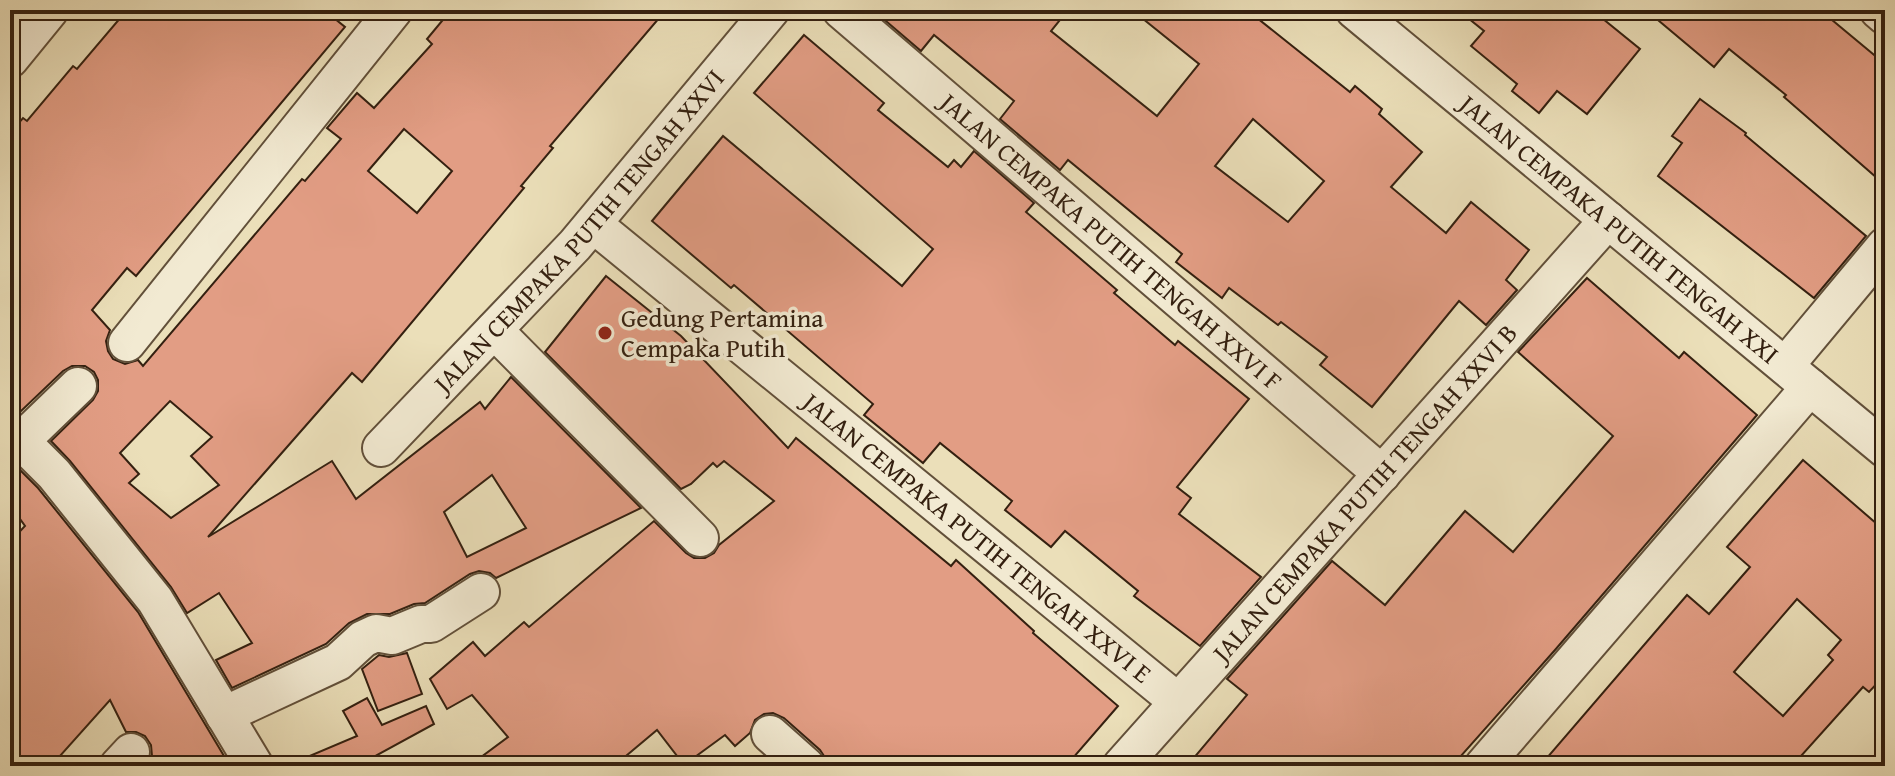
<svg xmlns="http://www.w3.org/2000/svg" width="1895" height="776" font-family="'Gentium Book Plus',serif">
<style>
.building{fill:#e29d84;stroke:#342010;stroke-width:2;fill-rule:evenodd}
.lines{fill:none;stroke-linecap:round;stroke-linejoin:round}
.street-casing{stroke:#62503a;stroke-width:40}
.street{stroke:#f2ead2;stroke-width:36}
.poi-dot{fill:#8f2418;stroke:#f2ead2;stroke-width:3}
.labels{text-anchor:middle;stroke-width:7;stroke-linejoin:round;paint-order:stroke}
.street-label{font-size:26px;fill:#342010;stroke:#f2ead2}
.poi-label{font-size:26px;fill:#342010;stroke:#f2ead2;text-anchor:start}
</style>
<rect width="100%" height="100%" fill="#ebdfb9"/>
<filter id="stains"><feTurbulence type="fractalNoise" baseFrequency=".0025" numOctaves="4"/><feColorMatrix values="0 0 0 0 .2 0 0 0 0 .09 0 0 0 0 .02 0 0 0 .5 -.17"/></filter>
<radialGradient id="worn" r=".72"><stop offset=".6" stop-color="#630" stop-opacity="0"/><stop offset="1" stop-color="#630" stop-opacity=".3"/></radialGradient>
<g class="building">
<path d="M127 10H324L345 27 136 276 127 268 92 310 110 330 106 341 108 351 113 359 125 364 138 360 143 366 302 179 305 181 341 139 327 128 357 93 374 108 432 44 427 39 451 10H666L550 146 553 148 521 186 524 188 362 382 352 373 208 537 332 461 356 499 480 402 485 409 511 377 641 508 496 578 490 573 479 571 470 574 425 603 414 604 390 614H367L349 623 326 644 232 688 216 660 252 643 219 593 187 613 171 587 70 461 51 441 93 400 98 391V380L94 372 85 366H72L63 371 20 412 10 410V133L23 118 27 121 73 66 77 69ZM404 129 452 171 417 213 368 171ZM170 401 212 437 191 456 219 485 171 518 129 483 139 474 120 453ZM492 475 526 528 467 557 444 512Z"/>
<path d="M873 10H1068L1051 31 1157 116 1199 64 1132 10H1247L1350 92 1355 86 1382 109 1379 114 1422 152 1391 187 1446 233 1471 202 1529 250 1506 280 1517 290 1486 325 1459 301 1372 407 1320 365 1327 357 1281 322 1278 325 1229 288 1222 298 1176 262 1182 254 1068 160 1060 170 1000 119 1014 101 934 35 921 51ZM1253 119 1324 181 1288 222 1215 166Z"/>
<path d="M1458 10H1592L1640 49 1587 114 1557 91 1539 113 1512 91 1517 84 1471 46 1484 31Z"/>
<path d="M1646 10H1820L1885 64V185L1784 97 1786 95 1729 49 1714 67Z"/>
<path d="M804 35 884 103 878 110 948 167 954 160 961 167 974 151 1034 203 1026 212 1117 290 1114 293 1175 345 1178 341 1249 399 1177 487 1191 498 1179 514 1261 577 1200 646 1134 596 1138 591 1065 531 1051 547 1005 510 1012 501 940 443 923 463 864 415 873 404 734 285 731 288 652 221 723 136 902 286 933 249 754 93Z"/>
<path d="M1700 99 1746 133 1745 135 1866 236 1814 298 1658 176 1682 143 1672 136Z"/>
<path d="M606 276 681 336 788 448 796 438 951 566 956 560 1034 631 1033 633 1118 706 1066 766H826V759L820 750 784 718 773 713 764 714 755 720 750 733 735 746 725 735 684 765 657 730 614 766H469L508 737 472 695 447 709 430 679 473 642 485 656 524 622 529 627 654 521 686 553 694 558H705L714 553 719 545 774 501 724 461 717 467 713 463 691 484 681 489 545 352Z"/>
<path d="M1587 278 1679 358 1684 352 1757 415 1555 650 1452 766H1187L1247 695 1227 679 1332 561 1385 605 1465 511 1513 552 1613 436 1518 352Z"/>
<path d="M10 460 38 488 138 612 230 766H147L152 756 151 745 145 736 136 732H126L110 700 51 766H21L10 756V542L25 526 10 505Z"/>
<path d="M1803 460 1885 531V675L1869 692 1863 687 1792 766H1540L1687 595 1709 614 1750 567 1727 547ZM1797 599 1841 640 1828 655 1833 660 1783 716 1734 672Z"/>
<path d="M407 653 422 694 378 711 362 669 379 655 389 657Z"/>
<path d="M367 698 382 725 426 706 434 724 357 766H286L357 736 343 711Z"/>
</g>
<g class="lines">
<g class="street-casing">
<g id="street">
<path id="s1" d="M841 10 1382 474"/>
<path id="s2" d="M1354 10 1885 449"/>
<path d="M1878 10 1885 16"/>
<path d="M10 59 50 10"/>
<path id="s3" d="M593 224 1177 701"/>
<path d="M494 330 700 538"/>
<path d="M127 343 394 10"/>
<path d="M1785 366 1885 246"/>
<path d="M10 430 54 474 155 600 255 766"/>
<path d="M21 441 78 386"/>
<path id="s4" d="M381 448 575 245 771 10"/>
<path d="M224 715 338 662 363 639 376 633 392 636 421 624H431L481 592"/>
<path d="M770 734 806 766"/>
<path d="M118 766 131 752"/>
<path id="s5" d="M1121 766 1608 220"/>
<path d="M1483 766 1810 387"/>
</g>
</g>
<use href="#street" class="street"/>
</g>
<circle class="poi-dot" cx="605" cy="333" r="8"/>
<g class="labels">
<g class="street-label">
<text dy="9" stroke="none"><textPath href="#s2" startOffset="344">JALAN CEMPAKA PUTIH TENGAH XXI</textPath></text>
<text dy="9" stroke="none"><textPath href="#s4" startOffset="294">JALAN CEMPAKA PUTIH TENGAH XXVI</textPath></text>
<text dy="9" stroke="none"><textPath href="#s1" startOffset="356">JALAN CEMPAKA PUTIH TENGAH XXVI F</textPath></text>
<text dy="9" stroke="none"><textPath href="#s5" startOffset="366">JALAN CEMPAKA PUTIH TENGAH XXVI B</textPath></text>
<text dy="9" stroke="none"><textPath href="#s3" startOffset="496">JALAN CEMPAKA PUTIH TENGAH XXVI E</textPath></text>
</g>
<g class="poi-label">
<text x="621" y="327">Gedung Pertamina<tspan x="621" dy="30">Cempaka Putih</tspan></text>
</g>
</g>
<rect width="1895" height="776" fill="none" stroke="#ebdfb9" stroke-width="40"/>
<rect x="12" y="12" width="1871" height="752" fill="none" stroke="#342010" stroke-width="4"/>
<rect x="20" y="20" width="1855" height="736" fill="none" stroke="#342010" stroke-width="2"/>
<rect width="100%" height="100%" filter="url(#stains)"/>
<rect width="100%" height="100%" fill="url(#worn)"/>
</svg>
